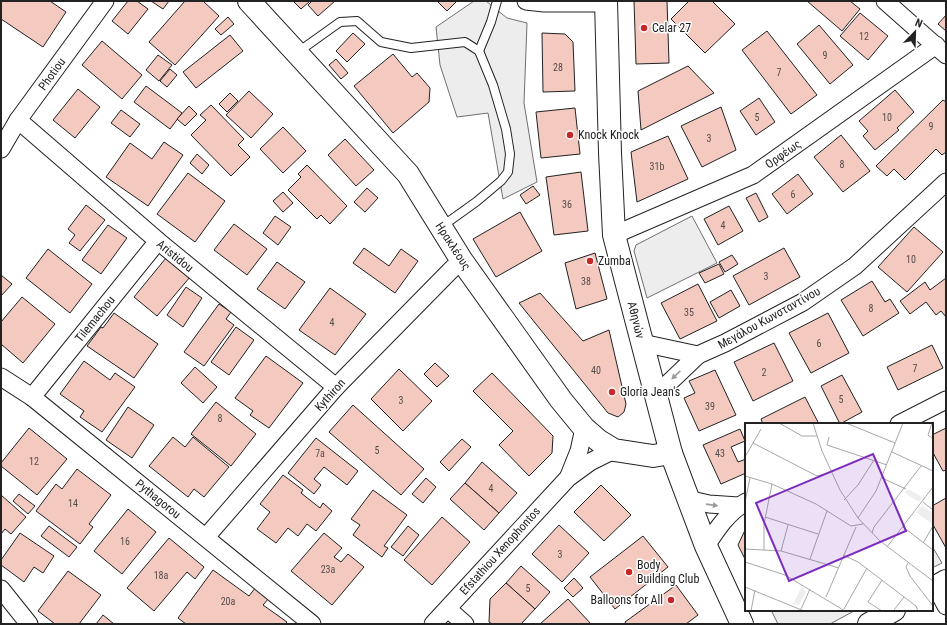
<svg xmlns="http://www.w3.org/2000/svg" width="947" height="625" font-family="'Roboto Condensed',sans-serif">
<style>
.parking{fill:#ededed;stroke:#6f6f6f}
.building{fill:#f3c9c0;stroke:#222}
.lines{fill:none;stroke-linecap:round;stroke-linejoin:round}
.lane-casing{stroke:#222;stroke-width:10}
.street-casing{stroke:#222;stroke-width:19}
.secondary-casing{stroke:#222;stroke-width:24}
.lane{stroke:#fff;stroke-width:8}
.street{stroke:#fff;stroke-width:17}
.secondary{stroke:#fff;stroke-width:22}
.oneway{fill:#9c9c9c}
.poi-dot{fill:#c62828;stroke:#fff;stroke-width:1.5}
.labels{text-anchor:middle;stroke-width:3;stroke-linejoin:round;paint-order:stroke}
.number-label{font-size:10px;fill:#564c4a}
.poi-label{font-size:12px;fill:#222;stroke:#fff;text-anchor:start}
.street-label{font-size:12px;fill:#222;stroke:#fff}
.inset-road{fill:none;stroke:#a7a7a7;stroke-width:1}
.view{fill:#7b2cbf;fill-opacity:0.15;stroke:#7b2cbf;stroke-width:2}
.inset-edge{fill:none;stroke:#222;stroke-width:2}
</style>
<rect width="100%" height="100%" fill="#fff"/>
<g class="parking">
<path d="M474 1H486L507 18 527 23 524 103 537 182 503 199 488 113 457 117 440 65 436 27Z"/>
<path d="M692 216 717 263 647 298 634 251 636 245Z"/>
<path d="M932 546 942 563 932 568Z"/>
<path d="M771 610H853L854 611 830 624H778Z"/>
</g>
<g class="building">
<path d="M1 1H50L66 12 43 47 1 19Z"/>
<path d="M128 1H137L148 9 128 34 112 21Z"/>
<path d="M151 1H169L163 9Z"/>
<path d="M185 1H203L219 16 175 65 149 42Z"/>
<path d="M293 1H310L301 9Z"/>
<path d="M312 1H335L318 16 308 5Z"/>
<path d="M437 1H457L447 11Z"/>
<path d="M634 1H667L669 63 636 64Z"/>
<path d="M689 1H712L735 24 705 53 671 19Z"/>
<path d="M807 1H850L860 9 842 31Z"/>
<path d="M860 13 888 36 868 60 840 36Z"/>
<path d="M946 15V31L938 24Z"/>
<path d="M228 17 234 24 221 35 215 29Z"/>
<path d="M819 25 853 65 830 84 797 44Z"/>
<path d="M767 31 817 95 791 114 742 50Z"/>
<path d="M353 33 365 44 347 62 336 51Z"/>
<path d="M542 33 565 34 573 42 575 91 543 92Z"/>
<path d="M230 35 243 51 196 88 183 72Z"/>
<path d="M102 41 142 75 122 99 82 65Z"/>
<path d="M393 54 412 77 417 73 430 88 429 102 393 133 354 86Z"/>
<path d="M158 55 172 65 159 81 146 70Z"/>
<path d="M336 59 348 73 341 79 329 65Z"/>
<path d="M688 66 714 93 641 130 638 91Z"/>
<path d="M170 69 177 75 167 87 160 81Z"/>
<path d="M146 86 182 113 170 129 134 102Z"/>
<path d="M78 89 100 107 75 138 53 120Z"/>
<path d="M895 90 914 112 897 128 899 130 875 150 863 136 868 131 859 121Z"/>
<path d="M249 91 273 114 251 138 226 115Z"/>
<path d="M230 93 238 101 227 112 219 104Z"/>
<path d="M759 98 775 122 756 135 740 111Z"/>
<path d="M943 100 946 102V152L942 155 936 149 905 180 894 169 887 176 876 166Z"/>
<path d="M211 105 244 139 238 145 250 157 231 176 191 135 206 120 200 115Z"/>
<path d="M189 106 197 114 185 126 177 119Z"/>
<path d="M721 107 736 150 702 167 681 126Z"/>
<path d="M575 108 580 154 541 158 536 112Z"/>
<path d="M121 110 140 124 130 137 111 123Z"/>
<path d="M283 127 306 151 283 173 260 149Z"/>
<path d="M841 135 870 171 843 192 814 157Z"/>
<path d="M668 136 688 179 637 202 631 152Z"/>
<path d="M345 139 374 170 356 186 328 155Z"/>
<path d="M164 142 183 155 148 206 106 177 130 143 152 159Z"/>
<path d="M197 154 209 165 202 174 190 163Z"/>
<path d="M307 165 347 206 330 224 321 215 317 219 288 190 301 177 298 174Z"/>
<path d="M581 172 588 231 554 235 546 177Z"/>
<path d="M188 173 225 201 195 242 157 214Z"/>
<path d="M798 174 813 194 787 214 772 194Z"/>
<path d="M533 186 540 195 526 204 520 195Z"/>
<path d="M367 188 378 198 365 212 354 202Z"/>
<path d="M283 192 293 203 283 212 273 201Z"/>
<path d="M756 193 768 217 759 222 746 198Z"/>
<path d="M86 205 105 220 80 251 69 243 75 235 68 229Z"/>
<path d="M729 206 743 231 718 245 704 219Z"/>
<path d="M520 212 542 251 496 277 473 239Z"/>
<path d="M275 216 291 227 278 245 263 233Z"/>
<path d="M234 224 267 249 247 275 214 250Z"/>
<path d="M108 225 127 238 101 274 82 260Z"/>
<path d="M914 227 943 252 907 292 878 267Z"/>
<path d="M364 248 389 266 401 249 418 261 395 293 353 263Z"/>
<path d="M784 248 800 277 749 305 733 276Z"/>
<path d="M48 249 92 284 70 313 26 278Z"/>
<path d="M595 253 607 299 576 309 565 263Z"/>
<path d="M732 255 738 264 725 272 719 262Z"/>
<path d="M166 258 190 277 157 316 134 297Z"/>
<path d="M277 262 305 282 285 309 257 289Z"/>
<path d="M719 264 724 274 705 283 699 273Z"/>
<path d="M1 275 12 284 1 296Z"/>
<path d="M946 278V317L941 311 936 315 926 302 910 314 900 301 925 282 930 290Z"/>
<path d="M872 281 885 302 890 299 899 313 863 336 841 300Z"/>
<path d="M698 284 717 321 680 339 661 303Z"/>
<path d="M186 287 202 298 183 327 167 315Z"/>
<path d="M330 288 366 314 335 355 299 330Z"/>
<path d="M731 290 740 306 719 318 710 302Z"/>
<path d="M540 293 583 341 609 330 626 404 624 412 618 417 608 413 519 303Z"/>
<path d="M22 297 55 324 23 363 1 344V322Z"/>
<path d="M219 304 231 312 226 319 234 325 204 366 184 352Z"/>
<path d="M114 313 158 344 134 378 87 346 101 327 103 328Z"/>
<path d="M828 313 849 353 811 373 789 333Z"/>
<path d="M236 327 254 340 229 375 211 362Z"/>
<path d="M774 343 793 381 753 401 734 362Z"/>
<path d="M932 345 943 368 898 390 887 367Z"/>
<path d="M266 356 303 383 269 428 250 415 253 411 235 398Z"/>
<path d="M84 361 110 380 115 373 135 387 102 432 80 417 84 411 60 394Z"/>
<path d="M435 363 449 376 437 387 424 374Z"/>
<path d="M195 367 217 387 203 403 181 383Z"/>
<path d="M399 369 432 401 403 431 371 399Z"/>
<path d="M715 370 736 415 699 431 684 398 695 393 689 381Z"/>
<path d="M492 373 553 436 552 453 529 476 499 445 513 431 473 391Z"/>
<path d="M842 375 862 412 840 424 821 386Z"/>
<path d="M805 397 819 424H763L761 419Z"/>
<path d="M216 402 256 434 231 466 191 434Z"/>
<path d="M353 405 424 469 401 495 329 432Z"/>
<path d="M128 407 154 425 132 458 106 440Z"/>
<path d="M29 428 67 459 37 495 1 466V463Z"/>
<path d="M946 428V470L943 471 932 451V435Z"/>
<path d="M740 429 745 441 731 447 738 462 746 459V473L721 484 703 445Z"/>
<path d="M173 437 185 447 193 437 229 467 204 497 194 489 188 497 149 466Z"/>
<path d="M316 438 358 471 347 485 324 467 314 479 321 485 314 494 288 473Z"/>
<path d="M462 439 471 447 449 471 440 462Z"/>
<path d="M482 462 517 493 499 513 465 483Z"/>
<path d="M77 469 111 495 89 524 93 527 80 544 36 511 56 484 62 489Z"/>
<path d="M283 475 303 490 301 493 320 508 323 503 332 511 316 531 307 524 298 536 288 528 276 543 257 529 270 512 260 504Z"/>
<path d="M426 478 436 487 423 503 412 494Z"/>
<path d="M465 483 499 513 484 530 450 499Z"/>
<path d="M601 485 631 515 604 541 574 512Z"/>
<path d="M373 490 407 515 384 546 388 548 382 557 353 535 360 525 351 519Z"/>
<path d="M19 494 35 506 28 514 13 501Z"/>
<path d="M1 495 26 517 11 534 5 529 1 534Z"/>
<path d="M946 498V548L932 523V506Z"/>
<path d="M128 509 156 532 122 574 94 551Z"/>
<path d="M442 517 470 542 432 585 404 560Z"/>
<path d="M559 525 589 553 562 582 532 554Z"/>
<path d="M49 526 77 547 69 557 41 536Z"/>
<path d="M408 526 419 535 403 556 391 547Z"/>
<path d="M746 528V561L738 545Z"/>
<path d="M20 533 54 556 43 573 34 567 24 582 1 565V560Z"/>
<path d="M324 533 342 548 334 557 341 562 348 554 364 567 332 605 291 571Z"/>
<path d="M643 536 668 567 615 609 590 577Z"/>
<path d="M169 538 204 567 195 579 187 572 154 611 127 588Z"/>
<path d="M521 566 550 592 535 609 506 583Z"/>
<path d="M213 570 249 596 256 587 270 597 263 605 287 622 285 624H186L178 618Z"/>
<path d="M68 571 101 595 79 624H55L38 611Z"/>
<path d="M574 578 583 588 573 597 564 588Z"/>
<path d="M506 583 535 609 521 624H492L489 622 490 599Z"/>
<path d="M676 585 698 615 686 624H626L625 622Z"/>
<path d="M568 599 591 624H540Z"/>
<path d="M103 615 114 624H96Z"/>
</g>
<g class="lines">
<g class="lane-casing">
<g id="lane">
<path d="M479 51 491 22 497 1"/>
<path d="M298 52 340 22 357 21 381 42 411 48 465 42 479 51 493 85 506 129 510 154 508 172 501 181 476 202 441 227"/>
</g>
</g>
<g class="street-casing">
<g id="street">
<path d="M526 1 544 3H606"/>
<path d="M885 1 946 55"/>
<path d="M18 120 158 241 336 387"/>
<path d="M1 149 18 120 105 1"/>
<path d="M614 235 753 175 936 45"/>
<path d="M642 343 698 355"/>
<path d="M1 377 32 397 312 624"/>
<path d="M655 396 698 355 725 343 803 302 855 266 946 182"/>
<path d="M32 397 158 241"/>
<path d="M899 424 946 400"/>
<path d="M569 476 579 451 584 428"/>
<path d="M687 499 709 504 738 506"/>
<path d="M206 537 336 387 453 268 462 261"/>
<path d="M706 546C717 529 728 512 746 502"/>
<path d="M936 587 946 606"/>
<path d="M1 589 29 624"/>
<path d="M448 609 465 624"/>
<path d="M433 624 568 478 590 462 614 450"/>
</g>
</g>
<g class="secondary-casing">
<g id="secondary">
<path d="M249 1 408 174 462 261 561 400 584 428 599 441 614 450 653 456 671 453"/>
<path d="M606 1 610 153 614 235 671 453 706 546 742 624"/>
<path d="M932 589 946 581"/>
<path d="M869 624 894 610"/>
</g>
</g>
<use href="#lane" class="lane"/>
<use href="#street" class="street"/>
<use href="#secondary" class="secondary"/>
</g>
<defs><path id="oneway-solid" d="M-6-.8H1V-3.2L6.5 0L1 3.2V.8H-6Z"/></defs>
<g class="oneway">
<use href="#oneway-solid" transform="translate(676 375) rotate(137)"/>
<use href="#oneway-solid" transform="translate(712 505) rotate(8)"/>
</g>
<g class="poi-dot">
<circle cx="644" cy="28" r="4"/>
<circle cx="570" cy="135" r="4"/>
<circle cx="590" cy="261" r="4"/>
<circle cx="612" cy="392" r="4"/>
<circle cx="629" cy="572" r="4"/>
<circle cx="671" cy="600" r="4"/>
</g>
<g class="labels">
<g class="number-label">
<text x="864" y="40">12</text>
<text x="825" y="59">9</text>
<text x="558" y="71">28</text>
<text x="779" y="76">7</text>
<text x="757" y="121">5</text>
<text x="887" y="121">10</text>
<text x="931" y="130">9</text>
<text x="709" y="142">3</text>
<text x="842" y="168">8</text>
<text x="657" y="170">31b</text>
<text x="793" y="198">6</text>
<text x="567" y="208">36</text>
<text x="723" y="229">4</text>
<text x="911" y="263">10</text>
<text x="766" y="280">3</text>
<text x="586" y="285">38</text>
<text x="871" y="312">8</text>
<text x="689" y="316">35</text>
<text x="332" y="326">4</text>
<text x="819" y="347">6</text>
<text x="915" y="372">7</text>
<text x="596" y="374">40</text>
<text x="764" y="376">2</text>
<text x="841" y="403">5</text>
<text x="401" y="404">3</text>
<text x="710" y="410">39</text>
<text x="220" y="422">8</text>
<text x="377" y="454">5</text>
<text x="320" y="457">7a</text>
<text x="720" y="457">43</text>
<text x="34" y="465">12</text>
<text x="491" y="492">4</text>
<text x="73" y="507">14</text>
<text x="125" y="545">16</text>
<text x="560" y="558">3</text>
<text x="328" y="573">23a</text>
<text x="161" y="579">18a</text>
<text x="528" y="592">5</text>
<text x="228" y="605">20a</text>
</g>
<g class="poi-label">
<text x="652" y="32">Celar 27</text>
<text x="578" y="139">Knock Knock</text>
<text x="598" y="265">Zumba</text>
<text x="620" y="396">Gloria Jean's</text>
<text x="637" y="569">Body<tspan x="637" dy="14">Building Club</tspan></text>
<text x="663" y="604" text-anchor="end">Balloons for All</text>
</g>
<g class="street-label">
<text transform="translate(52 74) rotate(-54)" y="4">Photiou</text>
<text transform="translate(783 154) rotate(-35)" y="4">Ορφέως</text>
<text transform="translate(453 246) rotate(57)" y="4">Ηρακλέους</text>
<text transform="translate(175 256) rotate(39)" y="4">Aristidou</text>
<text transform="translate(769 318) rotate(-29)" y="4">Μεγάλου Κωνσταντίνου</text>
<text transform="translate(95 319) rotate(-51)" y="4">Tilemachou</text>
<text transform="translate(636 320) rotate(76)" y="4">Αθηνών</text>
<text transform="translate(330 395) rotate(-48)" y="4">Kythiron</text>
<text transform="translate(158 499) rotate(39)" y="4">Pythagorou</text>
<text transform="translate(500 551) rotate(-48)" y="4">Efstathiou Xenophontos</text>
</g>
</g>
<g transform="translate(745 423)">
<rect width="188" height="188" fill="#fff"/>
<path d="M163 66 177 74 174 79 160 70ZM177 83 188 90 187 101 171 89ZM57 163 61 169 54 182 48 181Z" fill="#eee"/>
<path class="inset-road" d="M34 0 57 13H72M68 0 77 28 95 67 113 95 135 118 188 158M101 0 150 20M187 0 183 12 188 16M84 14 82 22 142 42M8 20 72 53 86 49M147 29 188 48M0 34 16 6M0 53 27 61 71 81 106 103 118 101M137 55 161 66M99 77 113 62 129 37M0 79 5 55M178 79 188 87M20 94 73 111M113 95 131 68 158 0M158 104 188 127M127 110 129 104 176 43M178 120 188 103M142 124 188 64M0 126 36 128 94 145M19 127V101L27 61M36 128 43 102M98 132 113 139 171 183 173 188M65 136 82 88M0 139 40 152 100 188M163 140 161 144 165 153 188 183M0 164 59 188M81 174 111 104M56 186 65 166M99 186 122 145M149 187 159 174M6 188 10 167M137 188 123 179 137 157"/>
<path class="view" d="M128 31 161 108 44 158 11 80Z"/>
<rect width="188" height="188" class="inset-edge"/>
</g>
<rect width="947" height="625" fill="none" stroke="#222222" stroke-width="4"/>
<g transform="translate(915 32) rotate(23)" stroke="#ffffff" stroke-width="3" paint-order="stroke">
<path d="M0-3L7 15L0 10L-7 15Z" fill="#222222"/>
<text y="-6" font-size="11" font-weight="bold" text-anchor="middle" fill="#222222">N</text>
</g>
</svg>
